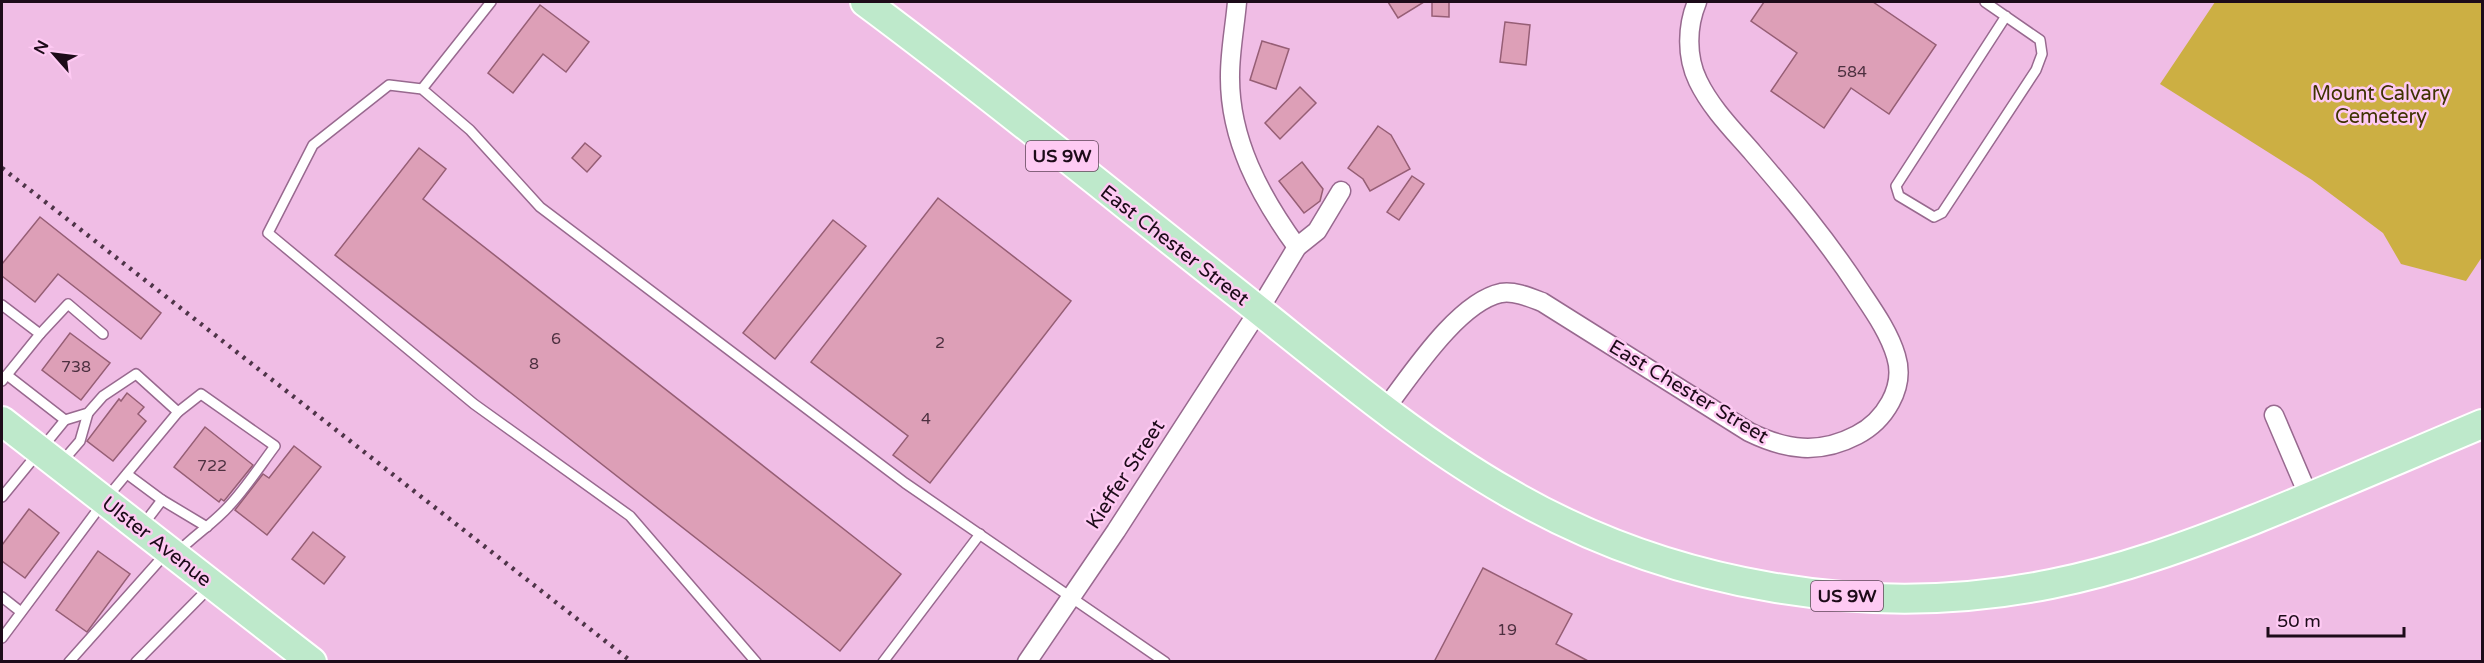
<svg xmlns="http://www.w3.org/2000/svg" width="2484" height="663" font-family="'Varela Round',sans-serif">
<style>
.green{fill:#ccaf43}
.building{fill:#dd9fb7;stroke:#965e75;stroke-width:1.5}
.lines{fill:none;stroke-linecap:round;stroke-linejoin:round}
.lane-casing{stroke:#98698f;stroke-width:12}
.street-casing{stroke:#98698f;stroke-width:21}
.primary-casing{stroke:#fff;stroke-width:32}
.lane{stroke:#fff;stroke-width:9}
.street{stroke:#fff;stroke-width:18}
.primary{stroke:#bee9cb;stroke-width:28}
.rail{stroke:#4e3448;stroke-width:4.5;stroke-dasharray:3 6;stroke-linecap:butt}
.labels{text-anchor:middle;stroke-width:5;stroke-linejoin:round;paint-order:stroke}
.number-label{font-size:16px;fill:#4d3040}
.shield{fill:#fecaf3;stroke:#60445a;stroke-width:1.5}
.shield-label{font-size:18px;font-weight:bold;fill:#1d0b19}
.park-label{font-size:20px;fill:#3f3301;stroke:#fecaf3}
.street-label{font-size:20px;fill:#1d0b19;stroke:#fecaf3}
</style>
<rect width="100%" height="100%" fill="#f0bde5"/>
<path class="green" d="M2215 2H2482V257L2466 281 2401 264 2383 233 2312 180 2160 84Z"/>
<g class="building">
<path d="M1388 2H1424L1398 18Z"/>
<path d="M1432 2H1449V17L1432 16Z"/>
<path d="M1764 2H1873L1936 45 1889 114 1851 88 1824 128 1771 91 1797 53 1751 21Z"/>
<path d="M540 5 589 42 566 72 543 54 513 93 488 73Z"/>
<path d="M1505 22 1530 25 1526 65 1500 62Z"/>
<path d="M1262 41 1289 49 1276 89 1250 80Z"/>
<path d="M1300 87 1316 103 1280 139 1265 123Z"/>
<path d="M1378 126 1391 135 1410 169 1370 191 1363 179 1348 168Z"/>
<path d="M585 143 601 156 587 172 572 158Z"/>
<path d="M419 148 446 169 423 199 901 574 840 651 335 255Z"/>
<path d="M1302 162 1323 189 1320 201 1304 213 1279 181Z"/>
<path d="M1412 176 1424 184 1399 220 1387 212Z"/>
<path d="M938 198 1071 301 930 483 893 455 908 436 811 362Z"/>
<path d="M40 217 161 313 141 339 58 274 35 302 2 276V264Z"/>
<path d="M833 220 866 246 775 359 743 333Z"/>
<path d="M70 333 110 363 81 400 42 370Z"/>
<path d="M127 393 144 407 138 414 146 421 113 461 87 441 119 399 121 401Z"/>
<path d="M205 427 253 465 224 501 221 499 219 502 174 467Z"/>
<path d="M294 446 321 467 267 535 235 510 263 474 269 478Z"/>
<path d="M29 509 59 533 25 578 2 561V545Z"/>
<path d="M313 532 345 557 324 584 292 559Z"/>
<path d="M98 551 130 574 87 632 56 610Z"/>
<path d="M1483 568 1572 614 1556 644 1590 662H1434Z"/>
</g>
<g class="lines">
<g class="lane-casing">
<g id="lane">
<path d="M1985 2 2040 40 2042 54 2036 70 1942 213 1934 217 1899 196 1896 186 2006 16"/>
<path d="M422 89 491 2"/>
<path d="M2 305 40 334 2 381"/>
<path d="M40 334 68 304 103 334"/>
<path d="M61 463 80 441 88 413"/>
<path d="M127 474 162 500"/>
<path d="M2 497 65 420 7 375"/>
<path d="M143 525 162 500 207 527"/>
<path d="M177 553C193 536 213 524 229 506 246 488 260 466 275 446L201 394 178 412"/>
<path d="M2 597 21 612"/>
<path d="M2 638 105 500 178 412 136 374 103 396 88 413 65 420"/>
<path d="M69 662 167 552"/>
<path d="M136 662 210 587"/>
<path d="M756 662 630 516 474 404 268 233 313 145 389 85 422 89 470 130 540 207 905 483 1165 662"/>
<path d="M883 662 980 534"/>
</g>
</g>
<g class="street-casing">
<g id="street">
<path d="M1237 2C1235 26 1230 51 1230 75 1229 139 1260 196 1297 247"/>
<path d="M1385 409C1411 375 1458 302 1501 293 1515 291 1529 297 1542 302L1749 432C1786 450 1819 455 1857 435 1884 421 1906 388 1896 356 1889 332 1873 310 1859 289 1827 240 1791 197 1753 153 1733 130 1711 108 1698 81 1686 56 1687 26 1697 2"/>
<path d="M2274 415 2309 497"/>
<path d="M1027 662 1116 531 1259 310 1297 247 1317 231 1341 191"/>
</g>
</g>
<g class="primary-casing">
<g id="primary">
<path d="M865 2C993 97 1116 198 1242 297 1328 365 1413 438 1509 493 1669 586 1869 621 2051 584 2121 570 2187 546 2253 520 2330 489 2406 456 2482 424"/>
<path d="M2 421 312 662"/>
</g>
</g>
<use href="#lane" class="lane"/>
<use href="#street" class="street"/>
<use href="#primary" class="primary"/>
<path class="rail" d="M2 168 632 662"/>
</g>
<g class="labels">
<g class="number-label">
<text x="1852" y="77">584</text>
<text x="556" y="344">6</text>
<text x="940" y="348">2</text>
<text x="534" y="369">8</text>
<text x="76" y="372">738</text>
<text x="926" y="424">4</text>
<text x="212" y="471">722</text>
<text x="1507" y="635">19</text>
</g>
<g class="shield">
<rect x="1026" y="141" width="72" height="30" rx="4.5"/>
<rect x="1811" y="581" width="72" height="30" rx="4.5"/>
</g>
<g class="shield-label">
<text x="1062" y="162">US 9W</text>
<text x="1847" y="602">US 9W</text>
</g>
<g class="park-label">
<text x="2381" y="100">Mount Calvary<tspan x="2381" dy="23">Cemetery</tspan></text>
</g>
<g class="street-label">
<text transform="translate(1175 245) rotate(38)" y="7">East Chester Street</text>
<text transform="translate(1689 391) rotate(31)" y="7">East Chester Street</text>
<text transform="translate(1125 474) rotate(-57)" y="7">Kieffer Street</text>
<text transform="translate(157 541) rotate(38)" y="7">Ulster Avenue</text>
</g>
</g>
<rect width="2484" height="663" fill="none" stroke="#1d0b19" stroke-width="6"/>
<g transform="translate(54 54) rotate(298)" stroke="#fecaf3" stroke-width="4.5" paint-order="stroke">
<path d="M0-4.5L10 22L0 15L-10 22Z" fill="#1d0b19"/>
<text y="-9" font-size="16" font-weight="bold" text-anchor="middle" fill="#1d0b19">N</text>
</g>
<path d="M2268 627v9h136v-9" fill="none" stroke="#1d0b19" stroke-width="3"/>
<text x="2277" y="627" font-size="18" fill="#1d0b19" stroke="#fecaf3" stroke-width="4.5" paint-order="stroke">50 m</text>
</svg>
